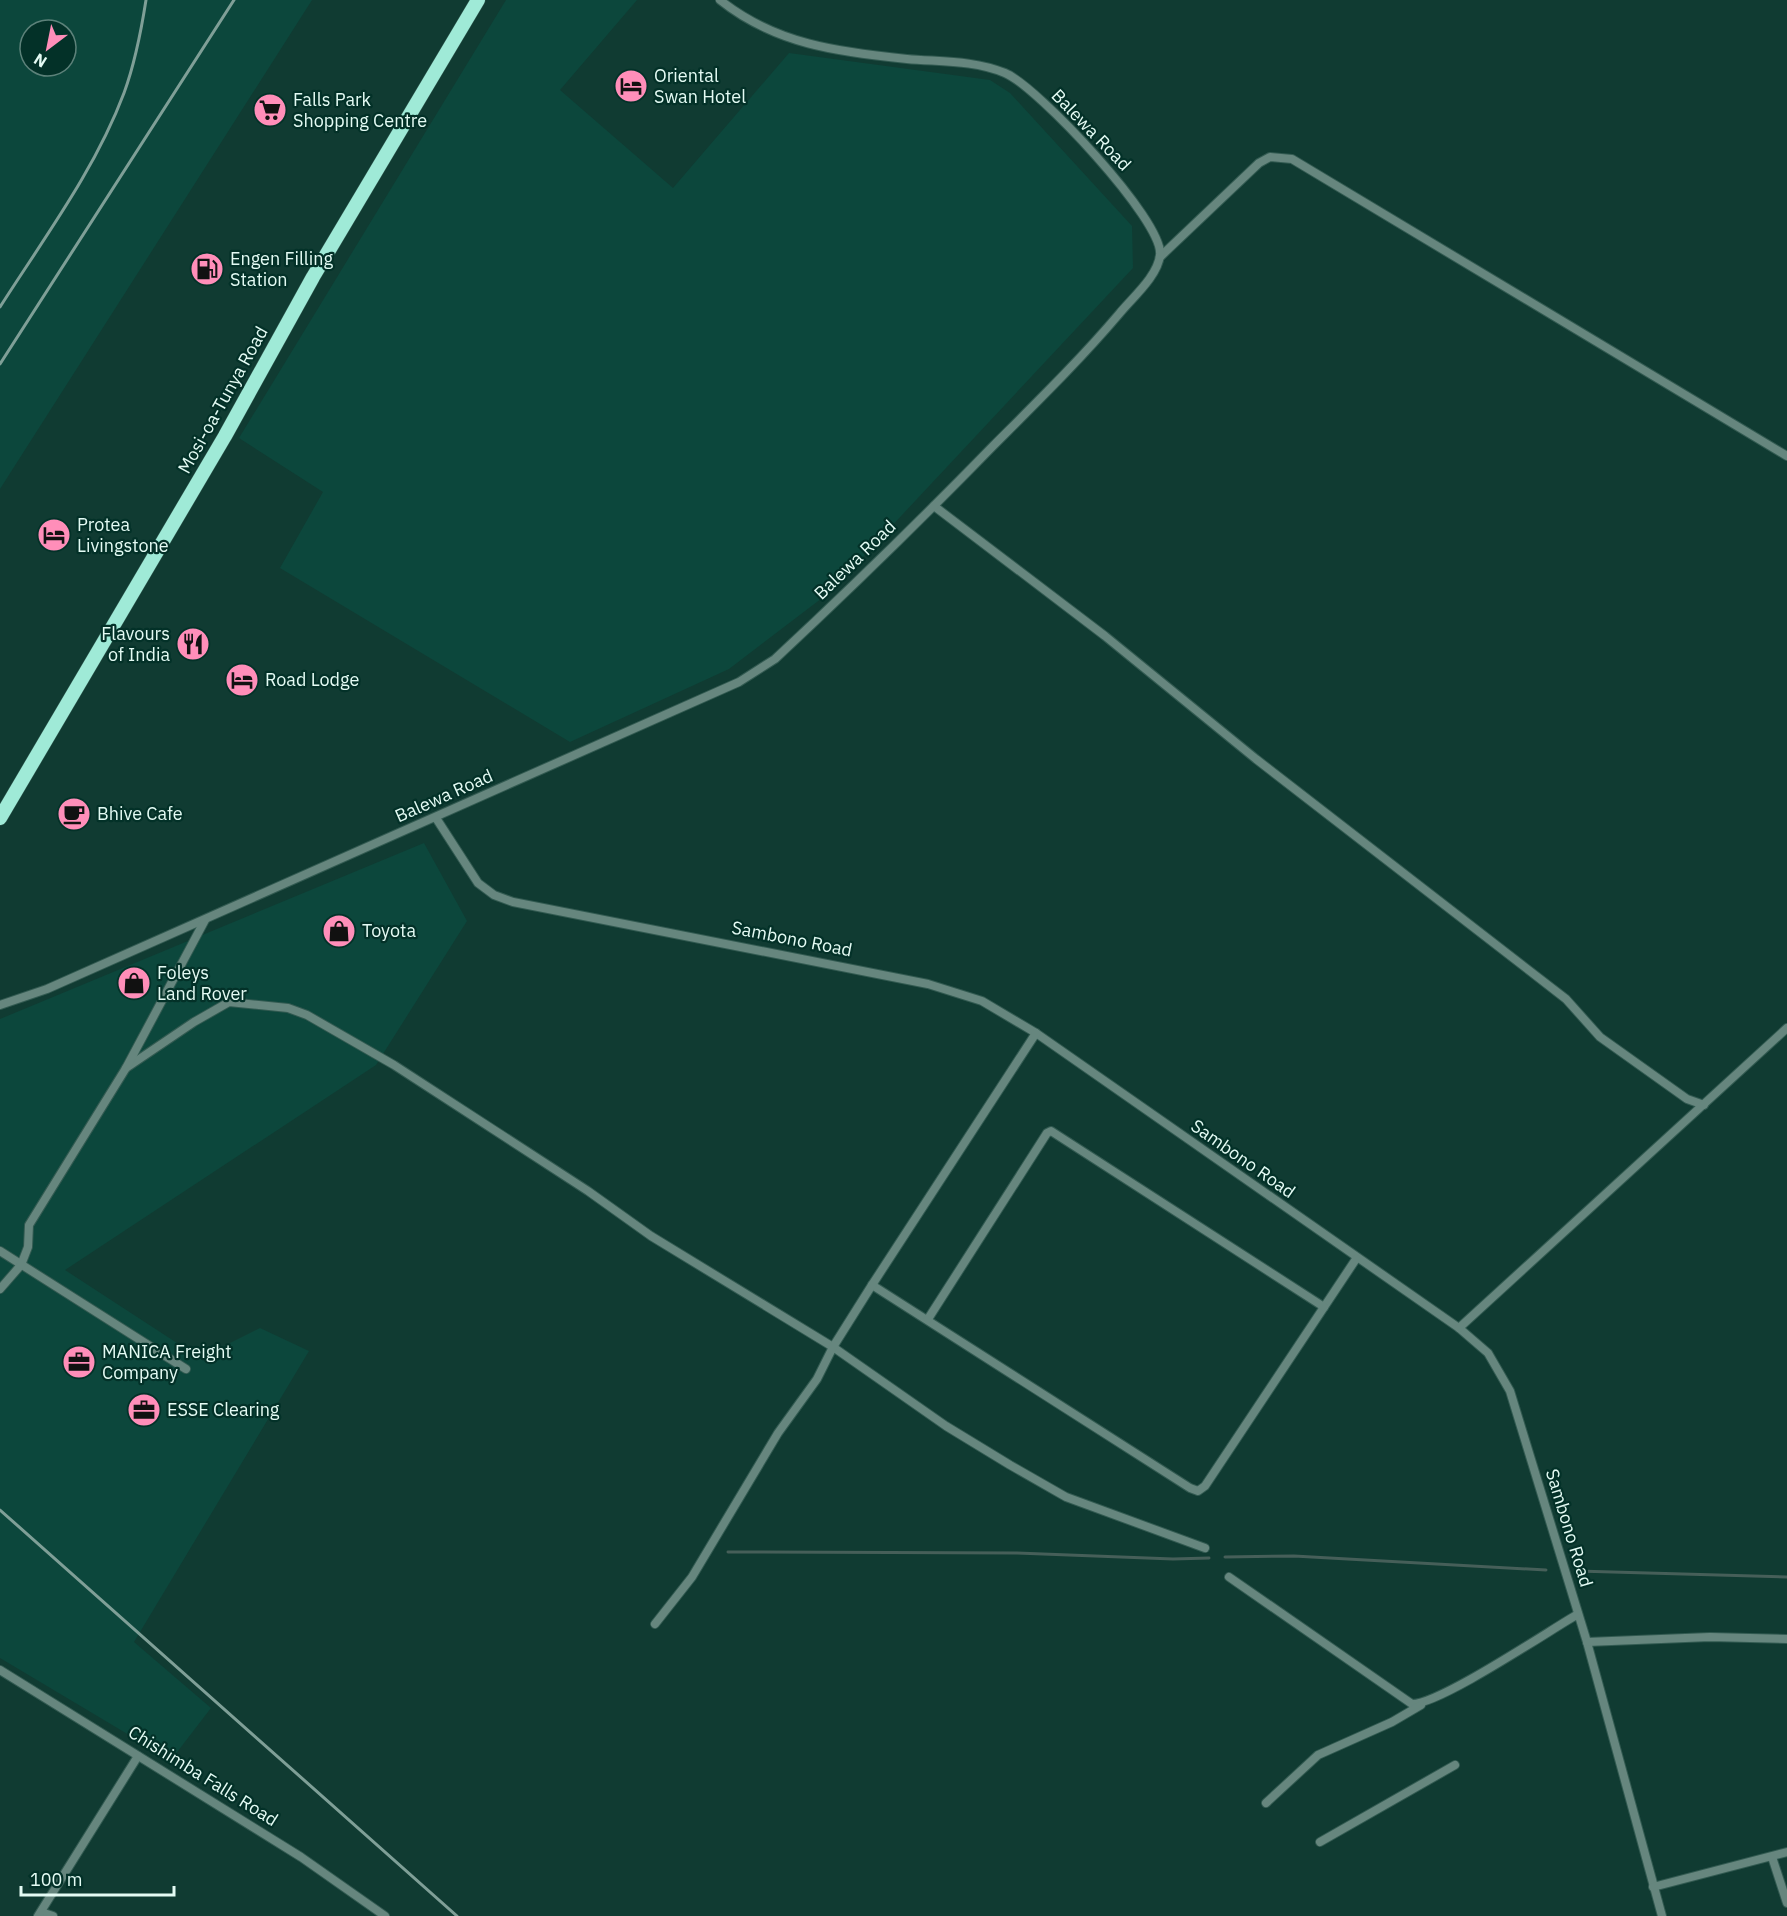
<svg xmlns="http://www.w3.org/2000/svg" width="1787" height="1916" font-family="'IBM Plex Sans',sans-serif">
<style>
.built{fill:#0c473c;fill-rule:evenodd}
.lines{fill:none;stroke-linecap:round;stroke-linejoin:round}
.stream{stroke:#465f59;stroke-width:3}
.minor-casing{stroke:#325a51;stroke-width:10}
.trunk-casing{stroke:#325a51;stroke-width:15}
.minor{stroke:#66867e;stroke-width:8}
.trunk{stroke:#9fead7;stroke-width:14}
.rail{stroke:#7f9f97;stroke-width:3}
.labels{text-anchor:middle;stroke-width:4.5;stroke-linejoin:round;paint-order:stroke}
.poi-label{font-size:18px;fill:#e4fbf4;stroke:#033128;text-anchor:start}
.street-label{font-size:18px;fill:#e4fbf4;stroke:#033128}
</style>
<rect width="100%" height="100%" fill="#103b32"/>
<g class="built">
<path d="M0 0H312L0 489ZM30 30H66V66H30Z"/>
<path d="M506 0H637L560 90 673 188 789 53 990 80 1010 93 1132 226 1133 268 830 592 729 669 570 742 280 568 323 492 239 438Z"/>
<path d="M424 843 467 921 376 1065 65 1270 200 1358 260 1328 309 1351 134 1642 211 1708 171 1760 0 1658V1019Z"/>
</g>
<g class="lines">
<g class="stream">
<path d="M728 1552 1017 1553 1173 1559 1209 1558"/>
<path d="M1225 1557 1294 1556 1546 1570"/>
<path d="M1577 1571 1787 1577"/>
</g>
<g class="minor-casing">
<g id="minor">
<path d="M1160 257 1259 163 1270 157 1292 159 1787 456"/>
<path d="M934 506 1105 636 1256 759 1566 999 1600 1037 1687 1099 1704 1105"/>
<path d="M436 818 478 883 494 895 513 902 928 984 982 1001 1036 1033 1459 1328 1488 1353 1510 1391 1587 1642 1662 1916"/>
<path d="M0 1005 47 989 739 682 775 659C849 590 922 519 993 446 1036 403 1080 360 1119 314 1132 298 1158 276 1160 255 1164 221 1037 86 1005 73 973 60 941 62 907 59 838 52 775 44 720 0"/>
<path d="M126 1068 194 1022 229 1002 288 1008 307 1015 394 1065 588 1191 651 1236 833 1347 946 1426 1010 1465 1066 1497 1205 1548"/>
<path d="M0 1251 186 1369"/>
<path d="M872 1285 1190 1488 1198 1491 1205 1486 1356 1259"/>
<path d="M0 1289 21 1265 28 1247 29 1225 126 1068 205 920"/>
<path d="M928 1319 1047 1133 1051 1131 1324 1307"/>
<path d="M1459 1328 1787 1028"/>
<path d="M1229 1577 1412 1704C1440 1704 1547 1632 1578 1614"/>
<path d="M655 1624 692 1577 778 1433 817 1379 833 1347 872 1285 1036 1033"/>
<path d="M1587 1642 1710 1637 1787 1639"/>
<path d="M0 1670 301 1857 385 1916"/>
<path d="M1266 1803 1318 1755 1392 1722 1421 1705"/>
<path d="M1320 1842 1455 1765"/>
<path d="M1772 1857 1787 1903"/>
<path d="M1653 1887 1787 1852"/>
<path d="M41 1912 53 1916"/>
<path d="M38 1916 138 1756"/>
</g>
</g>
<g class="trunk-casing">
<path id="trunk" d="M0 818 225 436 313 277 478 0"/>
</g>
<use href="#minor" class="minor"/>
<use href="#trunk" class="trunk"/>
<g class="rail">
<path d="M0 307C44 238 95 170 124 93 135 63 141 32 146 0"/>
<path d="M0 364 234 0"/>
<path d="M0 1510 457 1916"/>
</g>
</g>
<defs>
<g id="hotel-disc" transform="scale(1.725)"><circle r="9.5" fill="#ff8eb9" stroke="#033128"/><path d="M-6-4.5h1.5V1H6V5H4.5V3h-9V5H-6ZM-4 0a1.8 1.8 0 1 1 3.6 0ZM.5 0V-2.5h3Q6-2.5 6 0Z" fill="#111"/></g>
<g id="supermarket-disc" transform="scale(1.725)"><circle r="9.5" fill="#ff8eb9" stroke="#033128"/><path d="M-6-5.5h2.5l.6 2H6L4.5 2H-2.5L-4.4-4H-6ZM-1.5 3.2a1.3 1.3 0 1 0 .1 0ZM3 3.2a1.3 1.3 0 1 0 .1 0Z" fill="#111"/></g>
<g id="fuel-disc" transform="scale(1.725)"><circle r="9.5" fill="#ff8eb9" stroke="#033128"/><path d="M-5.5-6h7V0h2V4h1.3V-2.5L3-4.5l.8-.8L6-3V5H2.5V1h-1V6h-7ZM-4.2-4.7v3.2H.2V-4.7Z" fill="#111"/></g>
<g id="restaurant-disc" transform="scale(1.725)"><circle r="9.5" fill="#ff8eb9" stroke="#033128"/><path d="M-5-6h1v4h1v-4h1v4h1v-4h1v5L-1.5 .5V6h-2V.5L-5-1ZM5-6V6H3V1.5H1.5Q1.5-4 5-6Z" fill="#111"/></g>
<g id="cafe-disc" transform="scale(1.725)"><circle r="9.5" fill="#ff8eb9" stroke="#033128"/><path d="M-5.5-4.5H6V0H3Q3 3.5 0 3.5H-2.5Q-5.5 3.5-5.5 0ZM3-3.2v2h1.7v-2ZM-6 4.5H4V6H-6Z" fill="#111"/></g>
<g id="shop-disc" transform="scale(1.725)"><circle r="9.5" fill="#ff8eb9" stroke="#033128"/><path d="M-5-2.5h2.3a2.7 3.5 0 0 1 5.4 0H5L5.5 6h-11ZM-1.5-2.5h3a1.5 2.3 0 0 0-3 0Z" fill="#111"/></g>
<g id="office-disc" transform="scale(1.725)"><circle r="9.5" fill="#ff8eb9" stroke="#033128"/><path d="M-6-3h4V-5.5h4V-3h4V5H-6ZM-1-4.5V-3h2v-1.5ZM-6 0V1H6V0Z" fill="#111"/></g>
</defs>
<g fill-rule="evenodd">
<use href="#hotel-disc" x="631" y="86"/>
<use href="#supermarket-disc" x="270" y="110"/>
<use href="#fuel-disc" x="207" y="269"/>
<use href="#hotel-disc" x="54" y="535"/>
<use href="#restaurant-disc" x="193" y="644"/>
<use href="#hotel-disc" x="242" y="680"/>
<use href="#cafe-disc" x="74" y="814"/>
<use href="#shop-disc" x="339" y="931"/>
<use href="#shop-disc" x="134" y="983"/>
<use href="#office-disc" x="79" y="1362"/>
<use href="#office-disc" x="144" y="1410"/>
</g>
<g class="labels">
<g class="poi-label">
<text x="654" y="82">Oriental<tspan x="654" dy="21">Swan Hotel</tspan></text>
<text x="293" y="106">Falls Park<tspan x="293" dy="21">Shopping Centre</tspan></text>
<text x="230" y="265">Engen Filling<tspan x="230" dy="21">Station</tspan></text>
<text x="77" y="531">Protea<tspan x="77" dy="21">Livingstone</tspan></text>
<text x="170" y="640" text-anchor="end">Flavours<tspan x="170" dy="21">of India</tspan></text>
<text x="265" y="686">Road Lodge</text>
<text x="97" y="820">Bhive Cafe</text>
<text x="362" y="937">Toyota</text>
<text x="157" y="979">Foleys<tspan x="157" dy="21">Land Rover</tspan></text>
<text x="102" y="1358">MANICA Freight<tspan x="102" dy="21">Company</tspan></text>
<text x="167" y="1416">ESSE Clearing</text>
</g>
<g class="street-label">
<text transform="translate(1091 130) rotate(46)" y="6">Balewa Road</text>
<text transform="translate(223 400) rotate(-61)" y="6">Mosi-oa-Tunya Road</text>
<text transform="translate(855 560) rotate(-44)" y="6">Balewa Road</text>
<text transform="translate(444 796) rotate(-24)" y="6">Balewa Road</text>
<text transform="translate(792 939) rotate(11)" y="6">Sambono Road</text>
<text transform="translate(1243 1159) rotate(35)" y="6">Sambono Road</text>
<text transform="translate(1569 1528) rotate(73)" y="6">Sambono Road</text>
<text transform="translate(203 1776) rotate(32)" y="6">Chishimba Falls Road</text>
</g>
</g>
<g transform="translate(48 48) rotate(212)"><circle r="28" fill="#033128" stroke="#5d827a" stroke-width="1.5"/>
<path d="M0-4.5L10 22L0 15L-10 22Z" fill="#ff8eb9"/>
<text y="-9" font-size="16" font-weight="bold" text-anchor="middle" fill="#e4fbf4">N</text>
</g>
<path d="M21 1886v9h153v-9" fill="none" stroke="#e4fbf4" stroke-width="3"/>
<text x="30" y="1886" font-size="18" fill="#e4fbf4" stroke="#033128" stroke-width="4.5" paint-order="stroke">100 m</text>
</svg>
